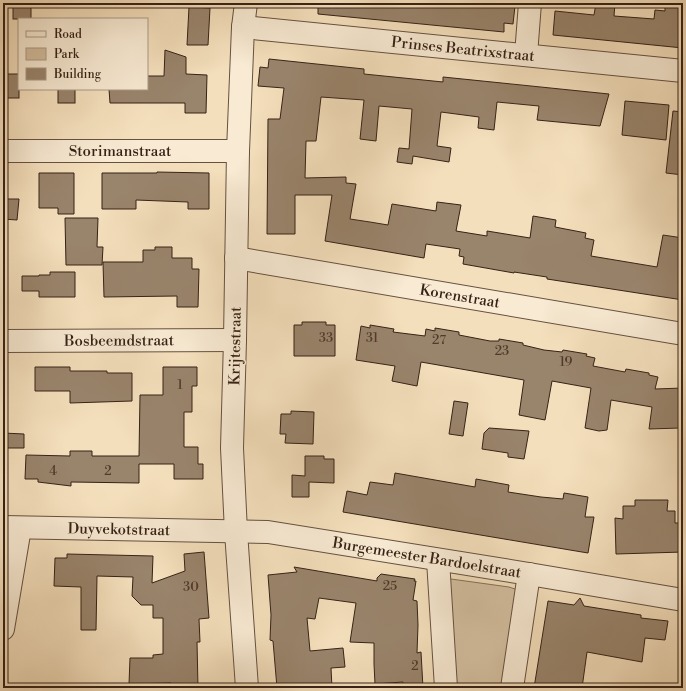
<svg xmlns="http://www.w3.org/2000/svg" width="686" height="691" font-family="'Libre Bodoni',serif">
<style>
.green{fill:#d4bfa0;stroke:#85705b}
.building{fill:#99846c;stroke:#362216}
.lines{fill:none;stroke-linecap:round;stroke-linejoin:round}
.minor-casing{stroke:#665140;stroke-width:24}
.minor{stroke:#f8ead3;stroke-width:22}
.labels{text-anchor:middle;stroke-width:3;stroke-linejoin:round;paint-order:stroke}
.number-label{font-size:13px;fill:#4f3a2c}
.street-label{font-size:15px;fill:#362216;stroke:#f8ead3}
</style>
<rect width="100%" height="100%" fill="#f4dfbc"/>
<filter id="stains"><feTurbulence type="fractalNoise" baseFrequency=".005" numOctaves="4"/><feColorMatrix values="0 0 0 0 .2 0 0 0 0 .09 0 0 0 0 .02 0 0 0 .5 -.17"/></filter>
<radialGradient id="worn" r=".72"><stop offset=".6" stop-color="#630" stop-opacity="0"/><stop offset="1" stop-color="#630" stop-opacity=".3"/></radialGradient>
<path class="green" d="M451 579 509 587 518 590 504 688H454L448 583Z"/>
<g class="building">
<path d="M318 3H478L515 6 513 24 504 23V32L318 14Z"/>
<path d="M596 3H615L614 16 654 19 655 10 665 11V7H666L667 6 683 7V48L553 35 555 11 594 15Z"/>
<rect x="13" y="4" width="18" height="15"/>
<path d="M189 7 210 8 208 45H187Z"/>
<path d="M165 50 186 57V74L207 75 206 113H185V103H110L109 89H147V76H164Z"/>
<path d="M269 59 364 69V74L443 82V77L609 94 600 126 537 120 539 106 497 102 494 130 478 128 479 117 441 112 437 146 451 148 449 162 413 156 412 164 397 162 399 148 409 149 412 109 379 106 376 141 360 139 364 100 321 97 316 141H306L305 178 346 177V183L356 184 350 219 370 222 388 225 392 204 436 211 437 202 461 205 456 231 487 236V231L530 238 533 216 556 220 555 227 586 233 585 238 594 240 591 256 657 267 663 235 683 238V300L547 279V277L514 272V273L463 264 464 257 459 256 460 249 426 244 424 258 325 241 332 195H295V234H267L268 119H280L284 88 258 86 260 67 268 68Z"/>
<rect x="4" y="74" width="15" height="24"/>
<rect x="58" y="89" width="17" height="14"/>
<path d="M625 101 669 105 666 140 622 135Z"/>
<path d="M673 111 683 112V175L666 173Z"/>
<path d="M157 172 209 173V209H188V202L136 200V209H102V173H157Z"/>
<path d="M39 173H74V214H58V208H39Z"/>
<path d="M3 199H19L17 220 3 219Z"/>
<path d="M65 218H98L97 247H103L102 265H66Z"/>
<path d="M155 247H172V258H192V269H199L198 307H177V296L104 297 103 262H143V250H155Z"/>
<path d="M50 272H75V297H39V291H22V276H39V275H50Z"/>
<path d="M302 322H326V325H335V356H294V325H302Z"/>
<path d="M370 325 394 329 393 332 425 336 426 329 435 331V328L459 332V335L490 341H499V339L523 343V345L544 350 562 352 563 350 587 354 586 356 595 358 593 366 625 372 626 369 649 373V375L658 377 655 389 683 388V408H679L680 428 649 429 652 407 611 400 607 430 599 431 585 428 591 388 552 381 545 420 519 415 524 380 421 362 417 386 392 381 395 366 356 360 361 326 370 328Z"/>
<path d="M35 367H70V371H107V373H132V401L70 403V391H35Z"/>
<path d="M163 367H197V386H192V412H184V447H198V464H203V479H174V464H139V483L71 482V486L38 482V479H25L26 455 70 456V451H92V456H139L140 395H163Z"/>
<path d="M454 401 468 403 463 436 449 434Z"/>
<path d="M291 411 314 412 313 444 285 443 286 434H280L281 414H291Z"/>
<path d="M489 428 529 431 524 459 508 457V453L482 449 484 433Z"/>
<path d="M3 433 24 434V448H3Z"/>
<path d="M305 456H324V459H334V483L309 482V497H292V475L305 476Z"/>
<path d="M395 473 475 487 476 479 509 485 508 492 541 497 563 499 564 493 588 497 585 517H594L588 553 343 512 347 491 367 495 370 482 393 485Z"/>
<path d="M635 500H668L667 511H675V523H683V552L616 554 615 518 623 519V506H635Z"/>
<path d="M204 552 209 618 199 619 200 642H197L198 688H171V683L129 684 130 658H153V655L163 654V618H153V605H141L132 596 133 577 97 576 96 630H81V587L54 586 55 558H67V554L153 556 152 583 185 571 184 554Z"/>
<path d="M294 567 377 581V578L381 574 415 579 414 581H416L413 600 417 601 418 625 417 653 421 652 423 688H403V682L375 684 374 664V643L350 642 356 603 319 598 315 619 307 618 310 651 343 648 345 667 331 668 332 688H277L273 641 270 640 271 615 268 575 297 572Z"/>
<path d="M580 598 584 606 641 615V618L668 621 665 640 645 638 642 662 587 652 582 688H534L548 601 574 605Z"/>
</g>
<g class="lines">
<g class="minor-casing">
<g id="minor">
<path d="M246 3 243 27 238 151 235 340 232 448 236 532 247 688"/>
<path id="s1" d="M243 27 683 71"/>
<path d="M526 55 530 3"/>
<path id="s2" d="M3 151H238"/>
<path id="s3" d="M236 258 683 334"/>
<path id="s4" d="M3 341 235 340"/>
<path id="s5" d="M3 527 268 532 529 574 683 600"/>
<path d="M438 560 446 688"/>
<path d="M3 629 20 528"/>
<path d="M512 688 529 574"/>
</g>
</g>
<use href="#minor" class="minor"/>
</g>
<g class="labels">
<g class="number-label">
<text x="326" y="342">33</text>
<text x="372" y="342">31</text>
<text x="439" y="344">27</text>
<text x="502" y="355">23</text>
<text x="566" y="366">19</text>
<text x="180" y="389">1</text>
<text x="53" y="475">4</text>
<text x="108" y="475">2</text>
<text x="390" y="590">25</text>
<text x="191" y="591">30</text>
<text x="415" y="670">2</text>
</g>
<g class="street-label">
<text dy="5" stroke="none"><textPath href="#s1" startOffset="221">Prinses Beatrixstraat</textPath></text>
<text dy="5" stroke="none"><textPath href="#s2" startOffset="117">Storimanstraat</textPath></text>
<text dy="5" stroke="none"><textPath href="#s3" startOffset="227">Korenstraat</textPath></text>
<text dy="5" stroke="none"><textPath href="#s4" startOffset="116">Bosbeemdstraat</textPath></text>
<text transform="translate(235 346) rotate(-89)" y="5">Krijtestraat</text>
<text dy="5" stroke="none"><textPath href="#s5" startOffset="116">Duyvekotstraat</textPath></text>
<text dy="5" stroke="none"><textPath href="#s5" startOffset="426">Burgemeester Bardoelstraat</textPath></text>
</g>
</g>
<rect width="686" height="691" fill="none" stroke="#f4dfbc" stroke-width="16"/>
<rect x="4" y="4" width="678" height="683" fill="none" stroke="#362216" stroke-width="2"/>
<rect x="8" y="8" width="670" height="675" fill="none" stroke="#362216"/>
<rect x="18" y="18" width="130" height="72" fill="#f8ead3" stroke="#aa9a87"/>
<rect x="26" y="31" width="20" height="6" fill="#f8ead3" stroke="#aa9a87"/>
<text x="54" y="38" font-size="12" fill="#362216">Road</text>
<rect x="26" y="48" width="20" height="12" fill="#d4bfa0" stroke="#aa9a87"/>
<text x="54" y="58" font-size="12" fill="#362216">Park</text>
<rect x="26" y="68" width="20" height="12" fill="#99846c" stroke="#aa9a87"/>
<text x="54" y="78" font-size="12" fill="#362216">Building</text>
<rect width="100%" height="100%" filter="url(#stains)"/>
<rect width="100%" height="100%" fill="url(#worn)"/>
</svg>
